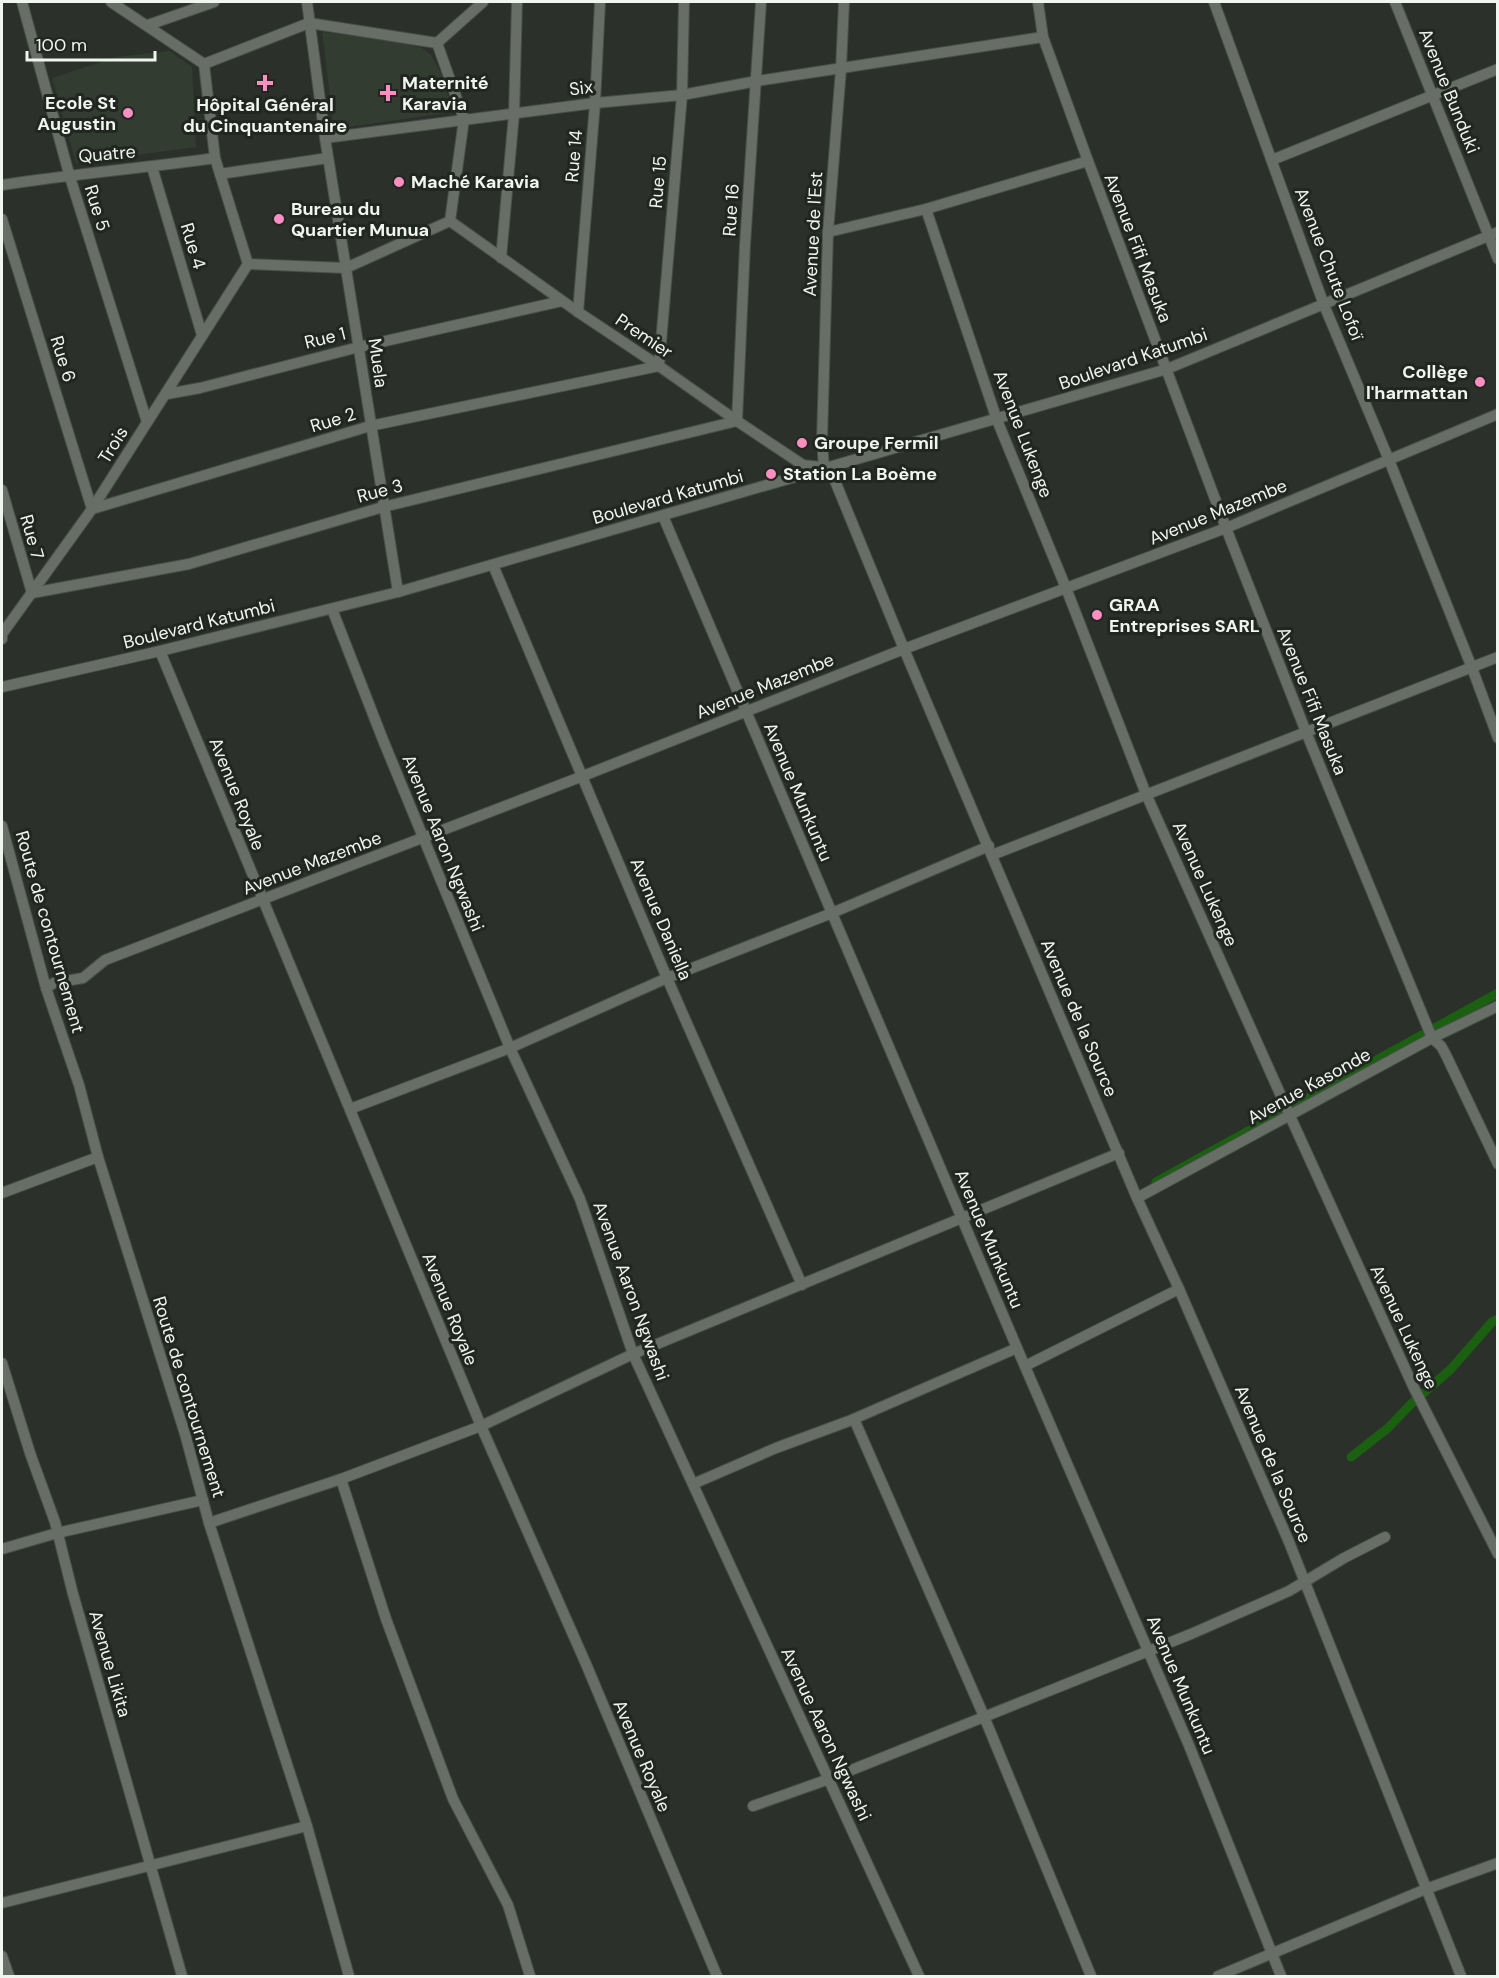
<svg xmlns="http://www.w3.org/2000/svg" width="1499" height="1978" font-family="'DM Sans',sans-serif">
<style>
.built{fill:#323c30}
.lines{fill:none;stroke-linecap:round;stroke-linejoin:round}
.canal{stroke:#1b6011;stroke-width:9}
.minor-casing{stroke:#484e48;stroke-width:12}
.minor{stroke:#676e66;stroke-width:10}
.poi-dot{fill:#fc8fc2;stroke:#212720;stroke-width:2}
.labels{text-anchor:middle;stroke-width:6;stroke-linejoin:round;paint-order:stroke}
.poi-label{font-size:18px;font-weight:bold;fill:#f1f5f0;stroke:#212720;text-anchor:start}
.street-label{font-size:18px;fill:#f1f5f0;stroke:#212720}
</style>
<rect width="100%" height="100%" fill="#2b312a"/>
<g class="built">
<path d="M322 32 403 42 422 48 431 55 441 73 453 112 334 129Z"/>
<path d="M170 51 192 67 196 147 76 163 52 78 116 57Z"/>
</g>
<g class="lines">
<g class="canal">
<path d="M1156 1182 1498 993"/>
<path d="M1351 1457 1388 1428 1411 1404 1451 1369 1492 1322 1498 1319"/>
</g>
<g class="minor-casing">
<g id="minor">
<path d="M22 2 69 174 147 422"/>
<path d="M111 2 204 64"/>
<path d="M307 2 325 138 398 592"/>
<path d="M1038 2 1043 37 1088 161 1226 528 1306 732 1432 1038 1441 1046 1445 1053 1498 1164"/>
<path d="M1214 2 1324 305 1389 460 1472 668 1498 738"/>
<path d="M1395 2 1498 259"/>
<path d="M309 23 437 43 464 119 450 221 346 268 248 264 215 158 204 64Z"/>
<path d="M148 25 214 2"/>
<path d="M437 43 483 2"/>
<path d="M325 138 595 103 682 95 757 81 1043 37"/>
<path d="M1272 160 1498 69"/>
<path d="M152 167 202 335"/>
<path d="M220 174 328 158"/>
<path d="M2 185C73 174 144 168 215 158"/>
<path d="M926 209 997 420 1066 588 1146 794 1290 1116 1413 1386 1498 1554"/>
<path d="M2 219 92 509 370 426 659 366 682 95 684 2"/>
<path d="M450 221 578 312 659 366 737 421 803 465 821 467"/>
<path d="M828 232 926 209 1088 161"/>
<path d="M501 258 514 114 517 2"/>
<path d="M578 312 595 103 600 2"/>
<path d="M167 394 200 388 359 347 562 301"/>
<path d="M824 468 835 481 904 649 1137 1198 1179 1289 1289 1542 1461 1976"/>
<path d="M824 468 822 440 828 232 841 69 844 2"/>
<path d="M2 490 32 593 189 564 383 507 737 421 745 245 761 2"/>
<path d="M663 516 1017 1348 1188 1743 1281 1976"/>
<path d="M493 565 667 978 802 1285"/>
<path d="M332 609 383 740 510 1048 580 1199 633 1354 919 1976"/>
<path d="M2 639V634L92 509 248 264"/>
<path d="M160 651 481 1426 586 1664 717 1976"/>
<path d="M2 687 160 651 398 592 1167 369 1498 232"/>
<path d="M2 826 46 988 79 1085 98 1157 185 1434 209 1523 307 1826 349 1976"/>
<path d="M992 855 1498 657"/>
<path d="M46 988 54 983 83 978 105 960 583 776 904 649 1226 528 1498 414"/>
<path d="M350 1109 510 1048 667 978 832 913 989 846"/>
<path d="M2 1193 98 1157"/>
<path d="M1137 1198 1432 1038 1498 1006"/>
<path d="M2 1363 30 1453 55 1522 73 1594 182 1976"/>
<path d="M1025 1366 1179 1289"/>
<path d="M854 1419 983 1714 1091 1976"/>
<path d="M341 1479 386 1619 453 1799 508 1905 530 1976"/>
<path d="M693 1484 776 1448 849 1421 1017 1348"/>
<path d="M209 1523 341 1479 481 1426 633 1354 1119 1153"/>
<path d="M2 1549 57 1533 203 1500"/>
<path d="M753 1806 829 1779 1191 1634 1289 1591 1344 1558 1385 1537"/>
<path d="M2 1903 307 1826"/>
<path d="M2 1956 9 1976"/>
<path d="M1218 1976 1426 1889 1498 1863"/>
</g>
</g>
<use href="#minor" class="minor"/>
</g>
<g class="poi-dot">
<path d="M262 74h6v6h6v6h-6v6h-6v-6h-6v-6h6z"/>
<path d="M385 84h6v6h6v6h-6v6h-6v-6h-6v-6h6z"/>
<circle cx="128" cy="113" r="6"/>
<circle cx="399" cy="182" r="6"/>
<circle cx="279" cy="219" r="6"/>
<circle cx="1480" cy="382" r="6"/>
<circle cx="802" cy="443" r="6"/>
<circle cx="771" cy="474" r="6"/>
<circle cx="1097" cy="615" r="6"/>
</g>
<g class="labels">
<g class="poi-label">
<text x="402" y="89">Maternité<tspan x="402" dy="21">Karavia</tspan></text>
<text x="116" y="109" text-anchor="end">Ecole St<tspan x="116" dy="21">Augustin</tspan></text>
<text x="265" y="111" text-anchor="middle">Hôpital Général<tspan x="265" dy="21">du Cinquantenaire</tspan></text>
<text x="411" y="188">Maché Karavia</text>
<text x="291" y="215">Bureau du<tspan x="291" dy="21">Quartier Munua</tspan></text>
<text x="1468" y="378" text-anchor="end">Collège<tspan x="1468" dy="21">l'harmattan</tspan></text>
<text x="814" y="449">Groupe Fermil</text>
<text x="783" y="480">Station La Boème</text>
<text x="1109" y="611">GRAA<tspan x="1109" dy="21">Entreprises SARL</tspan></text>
</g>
<g class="street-label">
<text transform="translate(581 88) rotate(-7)" y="6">Six</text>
<text transform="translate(1449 91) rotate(68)" y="6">Avenue Bunduki</text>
<text transform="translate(107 154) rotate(-5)" y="6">Quatre</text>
<text transform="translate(574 156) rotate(-85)" y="6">Rue 14</text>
<text transform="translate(658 182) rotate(-85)" y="6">Rue 15</text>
<text transform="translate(97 208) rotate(73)" y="6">Rue 5</text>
<text transform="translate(731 210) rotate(-86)" y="6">Rue 16</text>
<text transform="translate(813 234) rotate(-87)" y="6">Avenue de l'Est</text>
<text transform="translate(193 246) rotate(73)" y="6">Rue 4</text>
<text transform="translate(1138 248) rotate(69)" y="6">Avenue Fifi Masuka</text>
<text transform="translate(1329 264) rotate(69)" y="6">Avenue Chute Lofoï</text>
<text transform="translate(644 336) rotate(34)" y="6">Premier</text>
<text transform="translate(325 338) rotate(-14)" y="6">Rue 1</text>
<text transform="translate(63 359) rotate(73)" y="6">Rue 6</text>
<text transform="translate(1133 359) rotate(-19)" y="6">Boulevard Katumbi</text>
<text transform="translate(378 363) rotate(82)" y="6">Muela</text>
<text transform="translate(333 420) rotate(-17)" y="6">Rue 2</text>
<text transform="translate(1023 434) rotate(69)" y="6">Avenue Lukenge</text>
<text transform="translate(113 445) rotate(-58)" y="6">Trois</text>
<text transform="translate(380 491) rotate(-15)" y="6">Rue 3</text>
<text transform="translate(668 497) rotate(-16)" y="6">Boulevard Katumbi</text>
<text transform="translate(1218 512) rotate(-22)" y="6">Avenue Mazembe</text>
<text transform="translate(32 537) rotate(74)" y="6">Rue 7</text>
<text transform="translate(199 624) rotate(-14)" y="6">Boulevard Katumbi</text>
<text transform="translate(765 686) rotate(-22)" y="6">Avenue Mazembe</text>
<text transform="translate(1312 701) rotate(68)" y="6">Avenue Fifi Masuka</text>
<text transform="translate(798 792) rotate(67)" y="6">Avenue Munkuntu</text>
<text transform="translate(237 794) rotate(68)" y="6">Avenue Royale</text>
<text transform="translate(443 843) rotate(68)" y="6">Avenue Aaron Ngwashi</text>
<text transform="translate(312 863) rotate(-21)" y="6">Avenue Mazembe</text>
<text transform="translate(1205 884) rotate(66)" y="6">Avenue Lukenge</text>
<text transform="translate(661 919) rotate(67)" y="6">Avenue Daniella</text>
<text transform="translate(50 932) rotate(74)" y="6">Route de contournement</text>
<text transform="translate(1079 1018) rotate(67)" y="6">Avenue de la Source</text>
<text transform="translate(1309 1086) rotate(-29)" y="6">Avenue Kasonde</text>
<text transform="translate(989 1239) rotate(67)" y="6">Avenue Munkuntu</text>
<text transform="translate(631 1291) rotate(70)" y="6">Avenue Aaron Ngwashi</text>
<text transform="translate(450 1309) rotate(68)" y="6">Avenue Royale</text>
<text transform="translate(1404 1327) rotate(65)" y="6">Avenue Lukenge</text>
<text transform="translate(189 1397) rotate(73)" y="6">Route de contournement</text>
<text transform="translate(1273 1464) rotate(67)" y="6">Avenue de la Source</text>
<text transform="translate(110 1664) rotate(74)" y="6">Avenue Likita</text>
<text transform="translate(1181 1685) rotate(67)" y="6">Avenue Munkuntu</text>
<text transform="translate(826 1734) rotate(65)" y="6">Avenue Aaron Ngwashi</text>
<text transform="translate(642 1756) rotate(67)" y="6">Avenue Royale</text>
</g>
</g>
<rect width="1499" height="1978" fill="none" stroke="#f1f5f0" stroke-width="6"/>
<path d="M27 51v9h128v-9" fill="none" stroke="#f1f5f0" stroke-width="3"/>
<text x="36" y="51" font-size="18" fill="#f1f5f0" stroke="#212720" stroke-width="4.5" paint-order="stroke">100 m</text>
</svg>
